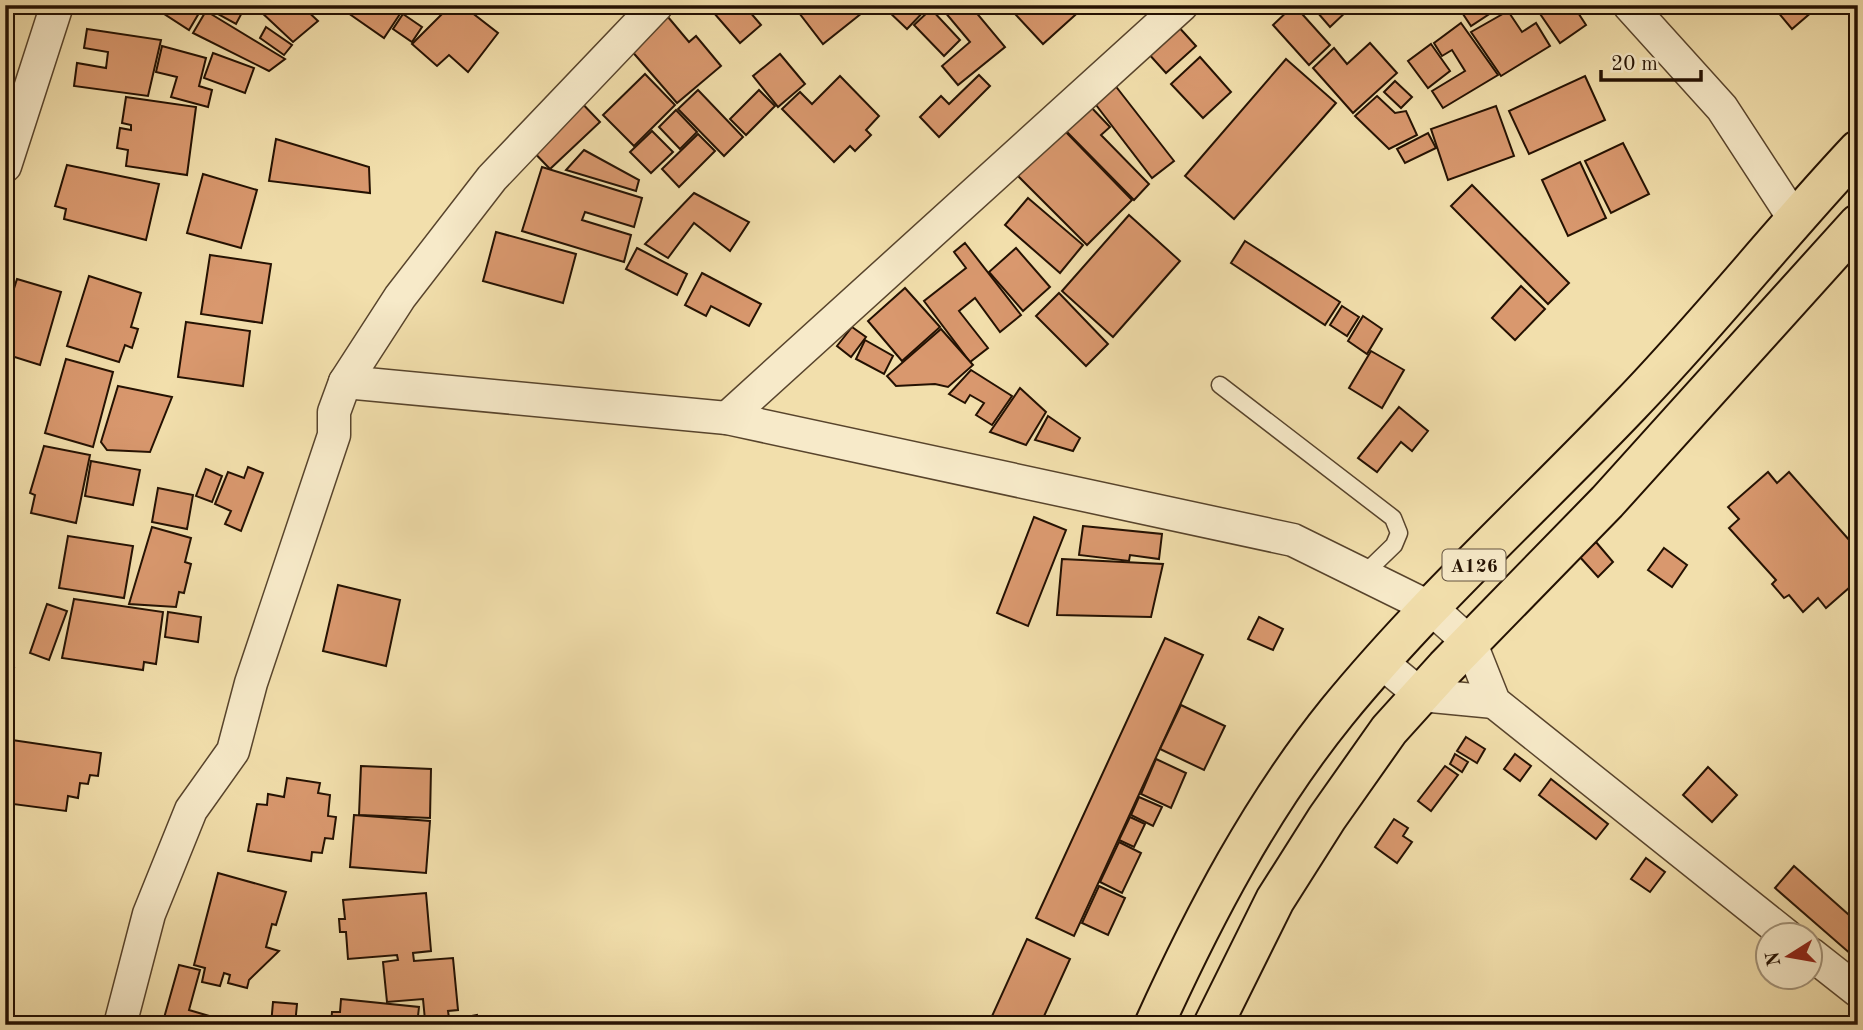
<svg xmlns="http://www.w3.org/2000/svg" width="1863" height="1030" font-family="'Old Standard TT',serif">
<style>
.building{fill:#d9986e;stroke:#241102;stroke-width:2}
.lines{fill:none;stroke-linecap:round;stroke-linejoin:round}
.service-casing{stroke:#58442c;stroke-width:19}
.minor-casing{stroke:#58442c;stroke-width:35}
.trunk-casing{stroke:#241102;stroke-width:42}
.service{stroke:#f7eac9;stroke-width:16}
.minor{stroke:#f7eac9;stroke-width:32}
.trunk{stroke:#f2dfac;stroke-width:38}
.labels{text-anchor:middle;stroke-width:6;stroke-linejoin:round;paint-order:stroke}
.shield{fill:#f7eac9;stroke:#63523e;stroke-width:2}
.shield-label{font-size:19px;font-weight:bold;fill:#241102}
</style>
<rect width="100%" height="100%" fill="#f2dfac"/>
<filter id="stains"><feTurbulence type="fractalNoise" baseFrequency=".00286" numOctaves="4"/><feColorMatrix values="0 0 0 0 .2 0 0 0 0 .09 0 0 0 0 .02 0 0 0 .5 -.17"/></filter>
<radialGradient id="worn" r=".72"><stop offset=".6" stop-color="#630" stop-opacity="0"/><stop offset="1" stop-color="#630" stop-opacity=".3"/></radialGradient>
<g class="building">
<path d="M156 5H197L202 8 189 30 155 8Z"/>
<path d="M210 5H246L236 24 207 8Z"/>
<path d="M262 5H301L318 21 293 42 259 10Z"/>
<path d="M401 5 404 8 384 38 338 6Z"/>
<path d="M451 5H462L498 33 468 72 449 55 437 66 412 44Z"/>
<path d="M707 5H744L761 25 740 43Z"/>
<path d="M793 5H872L823 44Z"/>
<path d="M890 5H930L907 29 886 9Z"/>
<path d="M939 5H970L1005 47 958 85 942 66 970 42Z"/>
<path d="M1026 5H1083L1084 7 1043 44 1016 15Z"/>
<path d="M1294 5 1330 45 1309 65 1273 25Z"/>
<path d="M1311 5H1344L1348 10 1330 27Z"/>
<path d="M1457 5H1503L1471 26Z"/>
<path d="M1534 5H1573L1586 25 1560 43Z"/>
<path d="M1772 5H1820L1792 29Z"/>
<path d="M931 9 960 40 944 56 914 25Z"/>
<path d="M206 11 285 59 269 71 193 33Z"/>
<path d="M1508 11 1522 32 1536 23 1550 46 1501 76 1471 32Z"/>
<path d="M403 14 422 27 412 42 393 29Z"/>
<path d="M668 17 689 42 696 36 721 66 677 103 630 49Z"/>
<path d="M1461 23 1498 75 1443 108 1432 91 1465 71 1452 50 1442 56 1434 43Z"/>
<path d="M1176 24 1196 46 1166 73 1147 52Z"/>
<path d="M266 27 292 45 284 55 260 38Z"/>
<path d="M87 29 161 40 148 96 74 86 77 63 106 68 108 52 84 48Z"/>
<path d="M1370 43 1397 73 1353 113 1313 68 1334 48 1347 64Z"/>
<path d="M1431 44 1450 71 1428 88 1408 61Z"/>
<path d="M162 46 206 58 199 86 212 90 208 107 171 97 177 77 156 72Z"/>
<path d="M213 53 254 68 245 93 204 78Z"/>
<path d="M780 54 805 84 778 107 753 76Z"/>
<path d="M1200 57 1231 92 1203 118 1171 84Z"/>
<path d="M1286 59 1336 103 1234 219 1185 176Z"/>
<path d="M645 74 675 105 634 146 603 115Z"/>
<path d="M979 75 990 86 939 137 920 117 941 96 949 104Z"/>
<path d="M840 76 879 116 866 130 871 135 855 151 850 146 834 162 782 109 800 92 812 104Z"/>
<path d="M1585 76 1605 120 1529 154 1509 111Z"/>
<path d="M1395 81 1412 97 1401 108 1384 92Z"/>
<path d="M1114 84 1174 161 1152 178 1093 101Z"/>
<path d="M698 90 743 137 724 156 678 109Z"/>
<path d="M759 90 775 106 746 135 730 119Z"/>
<path d="M575 96 600 122 550 169 525 143Z"/>
<path d="M1377 96 1395 113 1406 111 1417 135 1389 149 1355 116Z"/>
<path d="M126 97 196 107 187 175 126 166 128 150 117 148 120 128 131 130V125L122 123Z"/>
<path d="M1088 104 1110 127 1101 135 1149 184 1134 200 1064 129Z"/>
<path d="M1496 106 1514 156 1448 180 1431 129Z"/>
<path d="M676 110 697 132 680 149 659 127Z"/>
<path d="M1063 129 1132 200 1087 245 1017 175Z"/>
<path d="M652 131 673 152 651 173 630 152Z"/>
<path d="M1428 133 1436 148 1405 163 1397 149Z"/>
<path d="M698 134 715 151 679 187 662 169Z"/>
<path d="M276 139 369 167 370 193 269 181Z"/>
<path d="M1623 143 1649 194 1611 213 1585 161Z"/>
<path d="M584 150 639 180 636 191 566 170Z"/>
<path d="M1580 162 1606 218 1568 236 1542 180Z"/>
<path d="M67 165 159 184 146 240 64 219 66 209 55 206Z"/>
<path d="M542 167 642 198 634 227 585 212 582 220 631 235 624 262 522 231Z"/>
<path d="M203 174 257 190 241 248 187 233Z"/>
<path d="M1472 185 1569 283 1548 304 1451 206Z"/>
<path d="M694 193 749 222 730 251 694 223 668 258 645 244Z"/>
<path d="M1028 198 1083 245 1060 273 1005 225Z"/>
<path d="M1129 215 1180 261 1113 337 1062 291Z"/>
<path d="M496 232 576 254 563 303 483 281Z"/>
<path d="M1245 241 1340 302 1325 325 1231 263Z"/>
<path d="M965 243 1021 315 1000 332 975 298 959 311 988 348 970 362 924 301 966 268 954 252Z"/>
<path d="M637 248 687 274 677 295 626 269Z"/>
<path d="M1016 248 1050 287 1023 311 989 272Z"/>
<path d="M210 255 271 264 262 323 201 314Z"/>
<path d="M702 273 761 304 749 326 711 306 706 316 685 305Z"/>
<path d="M89 276 141 293 131 327 138 329 132 348 125 345 119 362 67 346Z"/>
<path d="M17 279 61 292 40 365 5 354V317Z"/>
<path d="M1521 286 1545 309 1515 340 1492 318Z"/>
<path d="M905 288 940 327 902 361 868 321Z"/>
<path d="M1059 293 1108 344 1086 366 1036 316Z"/>
<path d="M1342 306 1359 317 1347 336 1330 325Z"/>
<path d="M1363 316 1382 329 1367 354 1348 341Z"/>
<path d="M186 322 250 331 243 386 178 377Z"/>
<path d="M852 327 866 337 851 357 837 346Z"/>
<path d="M941 329 973 365 948 387 935 384 896 386 887 376Z"/>
<path d="M865 340 893 356 884 374 856 359Z"/>
<path d="M1371 351 1404 370 1382 408 1349 388Z"/>
<path d="M66 359 113 372 93 447 45 433Z"/>
<path d="M971 370 1012 396 992 425 976 415 984 403 970 395 965 403 949 394Z"/>
<path d="M118 386 172 397 150 452 107 450 101 442Z"/>
<path d="M1020 388 1046 412 1026 445 990 432Z"/>
<path d="M1399 407 1428 431 1412 451 1401 442 1377 472 1358 458Z"/>
<path d="M1048 416 1080 438 1073 451 1035 440Z"/>
<path d="M44 446 90 455 76 523 31 513 35 495 30 493Z"/>
<path d="M91 461 140 470 133 505 85 496Z"/>
<path d="M248 467 263 473 241 531 225 524 231 511 215 504 228 472 244 478Z"/>
<path d="M206 469 222 476 212 502 196 496Z"/>
<path d="M1768 472 1777 483 1789 472 1858 550V563L1851 569 1858 580 1826 608 1818 598 1803 612 1789 595 1784 598 1772 584 1776 580 1729 528 1739 519 1728 507Z"/>
<path d="M158 488 193 495 187 529 152 522Z"/>
<path d="M1034 517 1066 530 1028 626 997 613Z"/>
<path d="M1083 526 1162 534 1159 559 1130 555 1129 561 1079 555Z"/>
<path d="M152 527 191 538 185 562 191 564 184 593 179 592 176 607 129 604Z"/>
<path d="M68 536 133 546 124 598 59 588Z"/>
<path d="M1596 542 1613 562 1598 577 1579 556Z"/>
<path d="M1664 548 1687 565 1672 587 1648 570Z"/>
<path d="M1062 559 1163 564 1151 617 1057 615Z"/>
<path d="M338 585 400 600 386 666 323 651Z"/>
<path d="M74 599 163 612 156 664 144 662 143 670 62 658Z"/>
<path d="M47 604 67 611 49 660 30 653Z"/>
<path d="M168 612 201 617 198 642 165 637Z"/>
<path d="M1259 617 1283 629 1273 650 1248 639Z"/>
<path d="M1165 638 1203 655 1074 936 1036 918Z"/>
<path d="M5 665 14 668 5 695Z"/>
<path d="M1181 705 1225 726 1204 770 1160 749Z"/>
<path d="M1466 737 1485 749 1477 763 1457 751Z"/>
<path d="M12 740 101 753 98 776 90 775 88 784 80 783 78 798 68 796 66 811 5 803Z"/>
<path d="M1455 754 1468 762 1462 772 1450 764Z"/>
<path d="M1515 754 1531 766 1520 781 1504 769Z"/>
<path d="M1156 759 1186 773 1171 808 1141 794Z"/>
<path d="M361 766 431 769 430 818 359 815Z"/>
<path d="M1445 766 1458 775 1431 811 1418 801Z"/>
<path d="M1708 767 1737 795 1712 822 1683 795Z"/>
<path d="M287 778 320 783 318 793 330 795 328 816 336 817 333 839 325 838 322 853 312 852 311 861 248 851 257 804 267 805 268 794 284 797Z"/>
<path d="M1551 779 1608 824 1596 839 1539 795Z"/>
<path d="M1139 797 1162 807 1153 826 1131 815Z"/>
<path d="M354 815 430 821 426 873 350 867Z"/>
<path d="M1130 817 1145 824 1134 847 1119 840Z"/>
<path d="M1858 818V854L1851 848 1857 841 1850 836 1856 828 1852 824Z"/>
<path d="M1394 819 1408 828 1403 836 1412 842 1397 863 1375 847Z"/>
<path d="M1119 842 1141 853 1122 893 1100 882Z"/>
<path d="M1646 858 1665 872 1650 892 1631 879Z"/>
<path d="M1794 866 1858 923V951L1853 956 1775 888Z"/>
<path d="M218 873 286 892 276 925 272 924 266 947 279 951 249 980 247 988 228 983 230 975 224 973 220 986 202 982 205 968 194 965Z"/>
<path d="M1099 886 1125 898 1108 935 1082 923Z"/>
<path d="M426 893 431 951 413 953 414 961 453 958 458 1010 448 1011 449 1018 425 1020 423 999 387 1002 383 962 398 960 397 955 348 959 346 932H340L339 919H345L343 900Z"/>
<path d="M1027 939 1070 959 1040 1025H988Z"/>
<path d="M179 965 200 970 189 1010 223 1020 222 1025H162Z"/>
<path d="M341 999 419 1007 417 1025H331L332 1012H340Z"/>
<path d="M273 1002 297 1004 295 1025H271Z"/>
<path d="M477 1015 479 1025H447L446 1021Z"/>
</g>
<g class="lines">
<g class="service-casing">
<path id="service" d="M1220 385 1393 518 1399 533 1394 545 1364 574"/>
</g>
<g class="minor-casing">
<g id="minor">
<path d="M1629 5 1722 108 1795 220"/>
<path d="M5 166 57 5"/>
<path d="M345 382 727 418 1293 540 1431 608 1471 644 1494 702 1787 936"/>
<path d="M727 418 1182 5"/>
<path d="M1381 662 1421 695 1494 702"/>
<path d="M1811 954 1858 991"/>
<path d="M120 1025 149 914 191 810 233 751 251 683 334 435V412L345 382 400 297 492 178 657 5"/>
</g>
</g>
<g class="trunk-casing">
<g id="trunk">
<path d="M1154 1025C1204 915 1261 806 1337 712 1427 602 1533 507 1631 404 1710 322 1780 233 1858 150"/>
<path d="M1213 1025 1275 900 1327 818 1389 730 1446 667 1607 502 1858 224"/>
</g>
</g>
<use href="#service" class="service"/>
<use href="#minor" class="minor"/>
<use href="#trunk" class="trunk"/>
</g>
<g class="labels">
<rect class="shield" x="1442.5" y="549.5" width="63" height="31" rx="5"/>
<g class="shield-label">
<text x="1474" y="572">A126</text>
</g>
</g>
<rect width="1863" height="1030" fill="none" stroke="#f2dfac" stroke-width="28"/>
<rect x="7" y="7" width="1849" height="1016" fill="none" stroke="#241102" stroke-width="3.5"/>
<rect x="14" y="14" width="1835" height="1002" fill="none" stroke="#241102" stroke-width="2"/>
<g transform="translate(1789 956) rotate(259)"><circle r="33" fill="#f7eac9" stroke="#a39379" stroke-width="2"/>
<path d="M0-5L12 26L0 18L-12 26Z" fill="#8f2418"/>
<text y="-10" font-size="19" font-weight="bold" text-anchor="middle" fill="#241102">N</text>
</g>
<path d="M1601 70v10h100v-10" fill="none" stroke="#241102" stroke-width="3.5"/>
<text x="1611" y="70" font-size="21" fill="#241102" stroke="#f7eac9" stroke-width="5" paint-order="stroke">20 m</text>
<rect width="100%" height="100%" filter="url(#stains)"/>
<rect width="100%" height="100%" fill="url(#worn)"/>
</svg>
